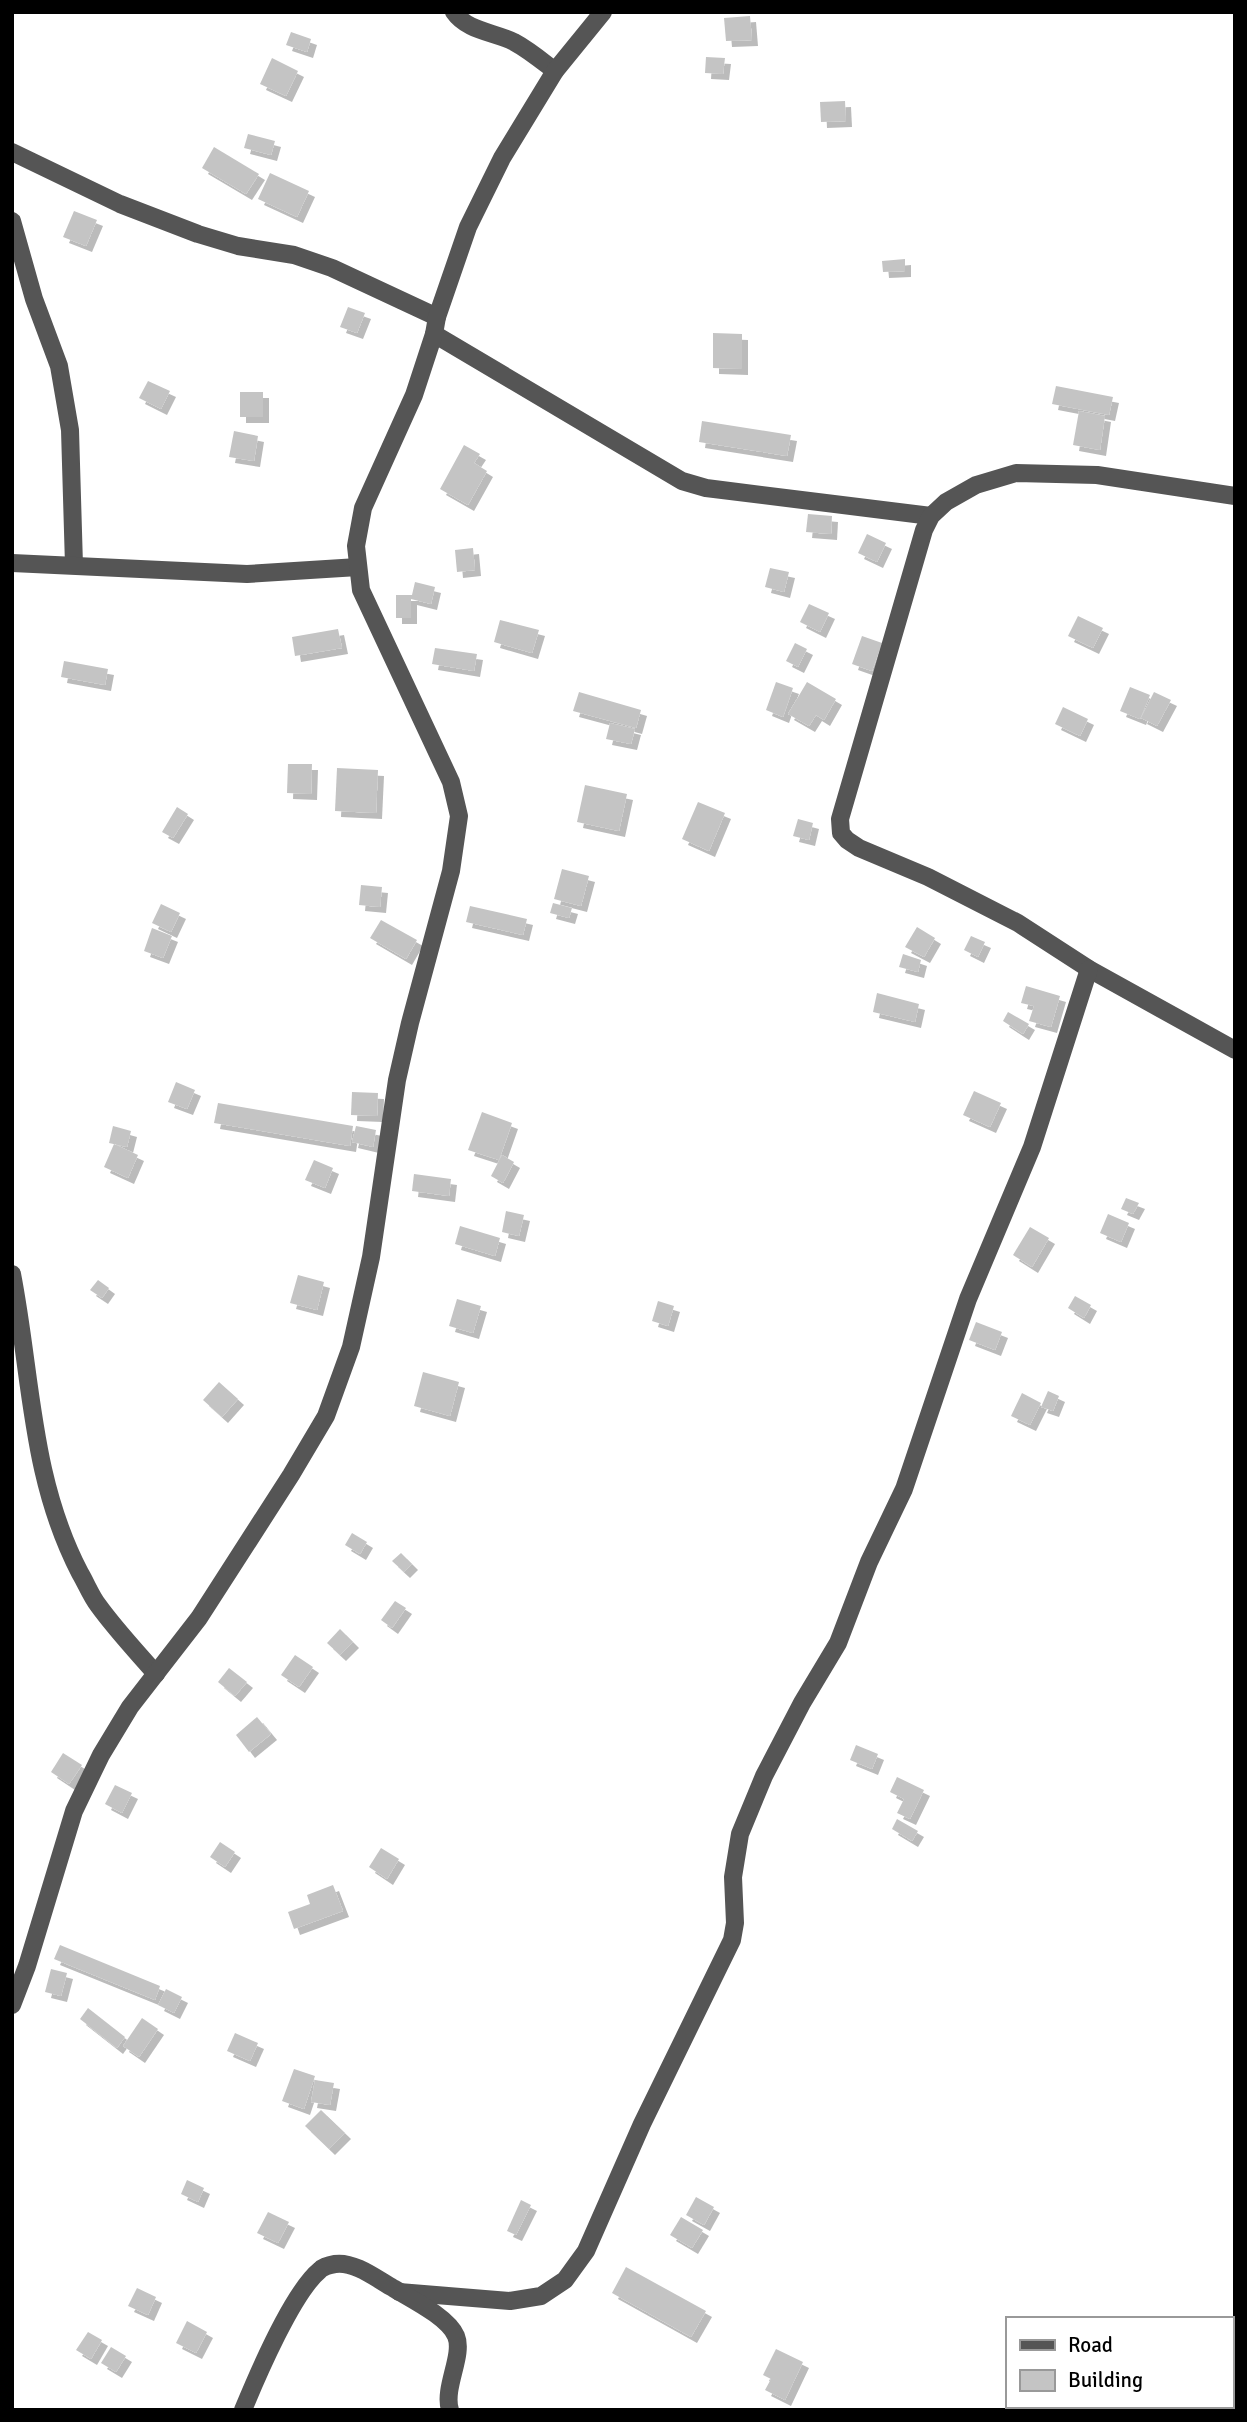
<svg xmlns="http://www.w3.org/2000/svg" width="1247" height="2422" font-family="Signika,sans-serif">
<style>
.building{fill:#c4c4c4;filter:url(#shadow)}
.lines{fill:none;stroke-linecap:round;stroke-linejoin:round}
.minor{stroke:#555;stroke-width:18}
</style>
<defs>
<filter id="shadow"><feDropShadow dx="6" dy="6" stdDeviation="0" flood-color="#0004"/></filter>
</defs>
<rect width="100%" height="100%" fill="#fff"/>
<g class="building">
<path d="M750 16 752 40 726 41 724 18Z"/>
<path d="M291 32 311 39 307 52 286 45Z"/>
<path d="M706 57 725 58 723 74 705 73Z"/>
<path d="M272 58 298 71 286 96 260 84Z"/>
<path d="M845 101 846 121 821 122 820 102Z"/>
<path d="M248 134 275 141 271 155 244 148Z"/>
<path d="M214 147 259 174 246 194 202 168Z"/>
<path d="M270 173 309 191 297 217 258 199Z"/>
<path d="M74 211 97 220 86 246 63 237Z"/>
<path d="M905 259V271L883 272 882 261Z"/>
<path d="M348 307 365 313 357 333 340 327Z"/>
<path d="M713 333 742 334V369L713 368Z"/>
<path d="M148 381 170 391 161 409 139 398Z"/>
<path d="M1056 386 1113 397 1109 415 1052 404Z"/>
<rect x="240" y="392" width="23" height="25"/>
<path d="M1079 411 1105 416 1100 450 1073 445Z"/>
<path d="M702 421 791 435 787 456 699 442Z"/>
<path d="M234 431 258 436 254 461 229 457Z"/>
<path d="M464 445 480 454 474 463 487 471 468 505 440 489Z"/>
<path d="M808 514 832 516 831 534 806 532Z"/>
<path d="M867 534 886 543 877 562 858 553Z"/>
<path d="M473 548 475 570 457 572 455 550Z"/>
<path d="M770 568 789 572 784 592 765 587Z"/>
<path d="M415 582 435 587 431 604 411 599V618H396V595H412Z"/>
<path d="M809 604 829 613 820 632 800 622Z"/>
<path d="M1078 616 1103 628 1093 648 1068 636Z"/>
<path d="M500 620 539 630 532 653 494 642Z"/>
<path d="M338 629 342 648 295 656 292 637Z"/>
<path d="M862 636 882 643 872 671 852 664Z"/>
<path d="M795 643 807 649 798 667 786 661Z"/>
<path d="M435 648 477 654 474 671 432 664Z"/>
<path d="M64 661 108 669 105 685 61 677Z"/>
<path d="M776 682 793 688 783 717 766 710Z"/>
<path d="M807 682 836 699 824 720 816 715 809 726 788 714Z"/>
<path d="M1130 687 1150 695 1140 719 1120 711Z"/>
<path d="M579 692 641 710 636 728 573 711Z"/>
<path d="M1154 692 1171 700 1157 726 1141 718Z"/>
<path d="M1063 707 1088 719 1080 736 1055 724Z"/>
<path d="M610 723 635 729 631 744 606 739Z"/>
<path d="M288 764H312L311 794 287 793Z"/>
<path d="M337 768 378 770 376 813 335 811Z"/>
<path d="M585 785 627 794 619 831 577 822Z"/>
<path d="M698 802 725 813 709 851 682 839Z"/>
<path d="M177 807 188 814 173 838 162 832Z"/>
<path d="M798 819 813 823 809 840 793 836Z"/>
<path d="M562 869 589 876 581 906 554 899Z"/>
<path d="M361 885 382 887 380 907 359 905Z"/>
<path d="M553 903 572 908 569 918 550 913Z"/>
<path d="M161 904 180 913 171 932 152 923Z"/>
<path d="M470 906 527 919 523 935 466 922Z"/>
<path d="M381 920 417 940 406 959 370 938Z"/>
<path d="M917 927 935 938 924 957 905 947Z"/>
<path d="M152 928 172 936 163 958 144 951Z"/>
<path d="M971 936 985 942 978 957 964 950Z"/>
<path d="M903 954 921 960 918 972 899 967Z"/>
<path d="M1026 986 1060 996 1051 1027 1029 1021 1034 1006 1021 1003Z"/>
<path d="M877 993 919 1004 915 1022 873 1012Z"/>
<path d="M1008 1012 1029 1024 1023 1034 1003 1021Z"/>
<path d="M176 1082 195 1090 187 1109 168 1102Z"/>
<path d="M974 1091 1001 1103 990 1127 963 1115Z"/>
<path d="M352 1092 378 1093 377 1116 351 1115Z"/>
<path d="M218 1103 353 1126 350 1146 214 1123Z"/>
<path d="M482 1112 512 1123 499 1160 468 1150Z"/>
<path d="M113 1126 131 1131 127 1147 109 1143Z"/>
<path d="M356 1126 376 1130 373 1147 352 1142Z"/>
<path d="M114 1144 138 1155 128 1178 104 1167Z"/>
<path d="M502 1155 514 1162 503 1183 491 1176Z"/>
<path d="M314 1160 333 1168 325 1188 305 1180Z"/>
<path d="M414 1174 451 1179 449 1196 412 1191Z"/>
<path d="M1126 1198 1139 1203 1133 1214 1121 1209Z"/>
<path d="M506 1211 524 1215 519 1236 502 1232Z"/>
<path d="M1108 1214 1129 1223 1121 1242 1100 1233Z"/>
<path d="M460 1226 500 1238 495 1256 455 1244Z"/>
<path d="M1030 1227 1049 1238 1032 1267 1013 1255Z"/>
<path d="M298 1275 324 1282 317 1310 290 1303Z"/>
<path d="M98 1280 109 1288 102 1298 90 1290Z"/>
<path d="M1075 1296 1091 1305 1084 1318 1068 1308Z"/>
<path d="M457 1299 481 1306 473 1333 449 1326Z"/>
<path d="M658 1301 674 1306 668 1326 652 1321Z"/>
<path d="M976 1322 1002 1332 995 1350 969 1340Z"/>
<path d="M423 1372 459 1382 450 1416 414 1406Z"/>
<path d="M219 1382 238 1399 222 1417 203 1400Z"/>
<path d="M1048 1391 1059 1396 1053 1411 1041 1407Z"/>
<path d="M1022 1393 1041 1403 1030 1425 1011 1416Z"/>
<path d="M352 1533 367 1542 360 1554 345 1545Z"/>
<path d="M401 1553 412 1564 404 1572 392 1561Z"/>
<path d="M395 1601 406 1608 392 1628 381 1620Z"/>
<path d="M340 1629 353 1642 340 1655 327 1643Z"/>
<path d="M295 1655 313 1667 299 1687 281 1675Z"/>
<path d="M229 1668 247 1682 235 1696 218 1682Z"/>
<path d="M257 1717 271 1734 249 1752 236 1735Z"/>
<path d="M856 1745 878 1754 872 1769 850 1760Z"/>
<path d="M63 1753 82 1765 69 1784 51 1772Z"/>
<path d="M897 1777 924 1790 910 1819 897 1813 904 1799 890 1792Z"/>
<path d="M115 1785 132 1793 122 1813 105 1804Z"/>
<path d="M897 1819 918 1831 912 1841 892 1829Z"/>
<path d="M220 1842 235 1852 225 1867 210 1857Z"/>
<path d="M381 1848 399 1859 387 1879 369 1867Z"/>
<path d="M333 1885 343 1911 294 1929 288 1912 310 1904 307 1895Z"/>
<path d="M60 1945 160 1986 155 2000 54 1959Z"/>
<path d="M51 1969 67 1973 61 1996 45 1992Z"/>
<path d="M166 1989 182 1997 174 2013 158 2005Z"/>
<path d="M88 2008 125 2037 117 2048 80 2019Z"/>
<path d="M142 2018 158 2029 139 2057 123 2046Z"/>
<path d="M235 2033 258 2043 250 2061 227 2051Z"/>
<path d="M294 2069 315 2076 304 2109 282 2101Z"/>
<path d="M315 2080 334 2083 330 2105 311 2102Z"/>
<path d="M321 2110 345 2133 329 2149 305 2126Z"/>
<path d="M187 2180 204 2188 198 2202 181 2194Z"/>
<path d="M696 2197 714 2207 704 2225 686 2215Z"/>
<path d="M521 2200 531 2205 516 2235 507 2231Z"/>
<path d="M268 2212 289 2222 278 2243 257 2233Z"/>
<path d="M681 2217 703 2230 692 2248 670 2235Z"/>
<path d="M626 2267 706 2311 691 2337 612 2293Z"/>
<path d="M137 2288 156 2297 148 2315 128 2306Z"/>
<path d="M187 2321 207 2332 196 2353 176 2343Z"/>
<path d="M88 2332 102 2340 91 2359 76 2350Z"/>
<path d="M111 2347 126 2356 116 2372 101 2363Z"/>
<path d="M776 2349 803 2362 785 2400 765 2390 771 2379 763 2375Z"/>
</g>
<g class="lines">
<g class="minor">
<path d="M454 12C467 31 494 32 514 42 529 50 542 61 555 71"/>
<path d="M12 152 120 204 198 234 238 246 294 255 332 268 437 317"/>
<path d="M12 221 34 299 59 366 70 430 74 565"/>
<path d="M434 334 682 481 706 488 931 516"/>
<path d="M1235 496 1097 475 1016 473 976 485 946 502 931 516 924 530 840 819 841 833 847 840 859 848 928 877 1018 923 1089 969 1235 1050"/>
<path d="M12 563 247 574 358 567"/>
<path d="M12 1274C32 1377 30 1477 80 1573 86 1583 91 1596 98 1605 116 1630 137 1652 156 1674"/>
<path d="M12 2005 27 1966 74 1811 101 1755 130 1707 199 1618 291 1475 326 1416 351 1347 371 1257 397 1080 410 1023 451 871 459 816 451 782 361 590 356 546 363 508 414 395 434 334 437 317 468 227 502 158 555 71 603 12"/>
<path d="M399 2292 510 2301 541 2296 565 2280 586 2251 642 2124 732 1940 735 1923 733 1877 740 1834 764 1776 802 1703 838 1643 869 1562 904 1489 968 1299 1032 1147 1089 969"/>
<path d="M243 2410C257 2376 293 2292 320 2270 324 2266 329 2265 335 2264 354 2261 377 2279 393 2288 411 2299 448 2317 456 2336 464 2355 443 2388 450 2410"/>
</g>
</g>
<rect width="1247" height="2422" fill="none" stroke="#000000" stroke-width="28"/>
<rect x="1006" y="2317" width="228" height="91" fill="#ffffff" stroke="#999999" stroke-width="2"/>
<rect x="1020" y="2340" width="35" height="10" fill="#555555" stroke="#999999" stroke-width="2"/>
<text x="1068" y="2352" font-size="21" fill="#000000">Road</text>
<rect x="1020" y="2370" width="35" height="21" fill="#c4c4c4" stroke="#999999" stroke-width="2"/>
<text x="1068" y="2387" font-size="21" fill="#000000">Building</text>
</svg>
